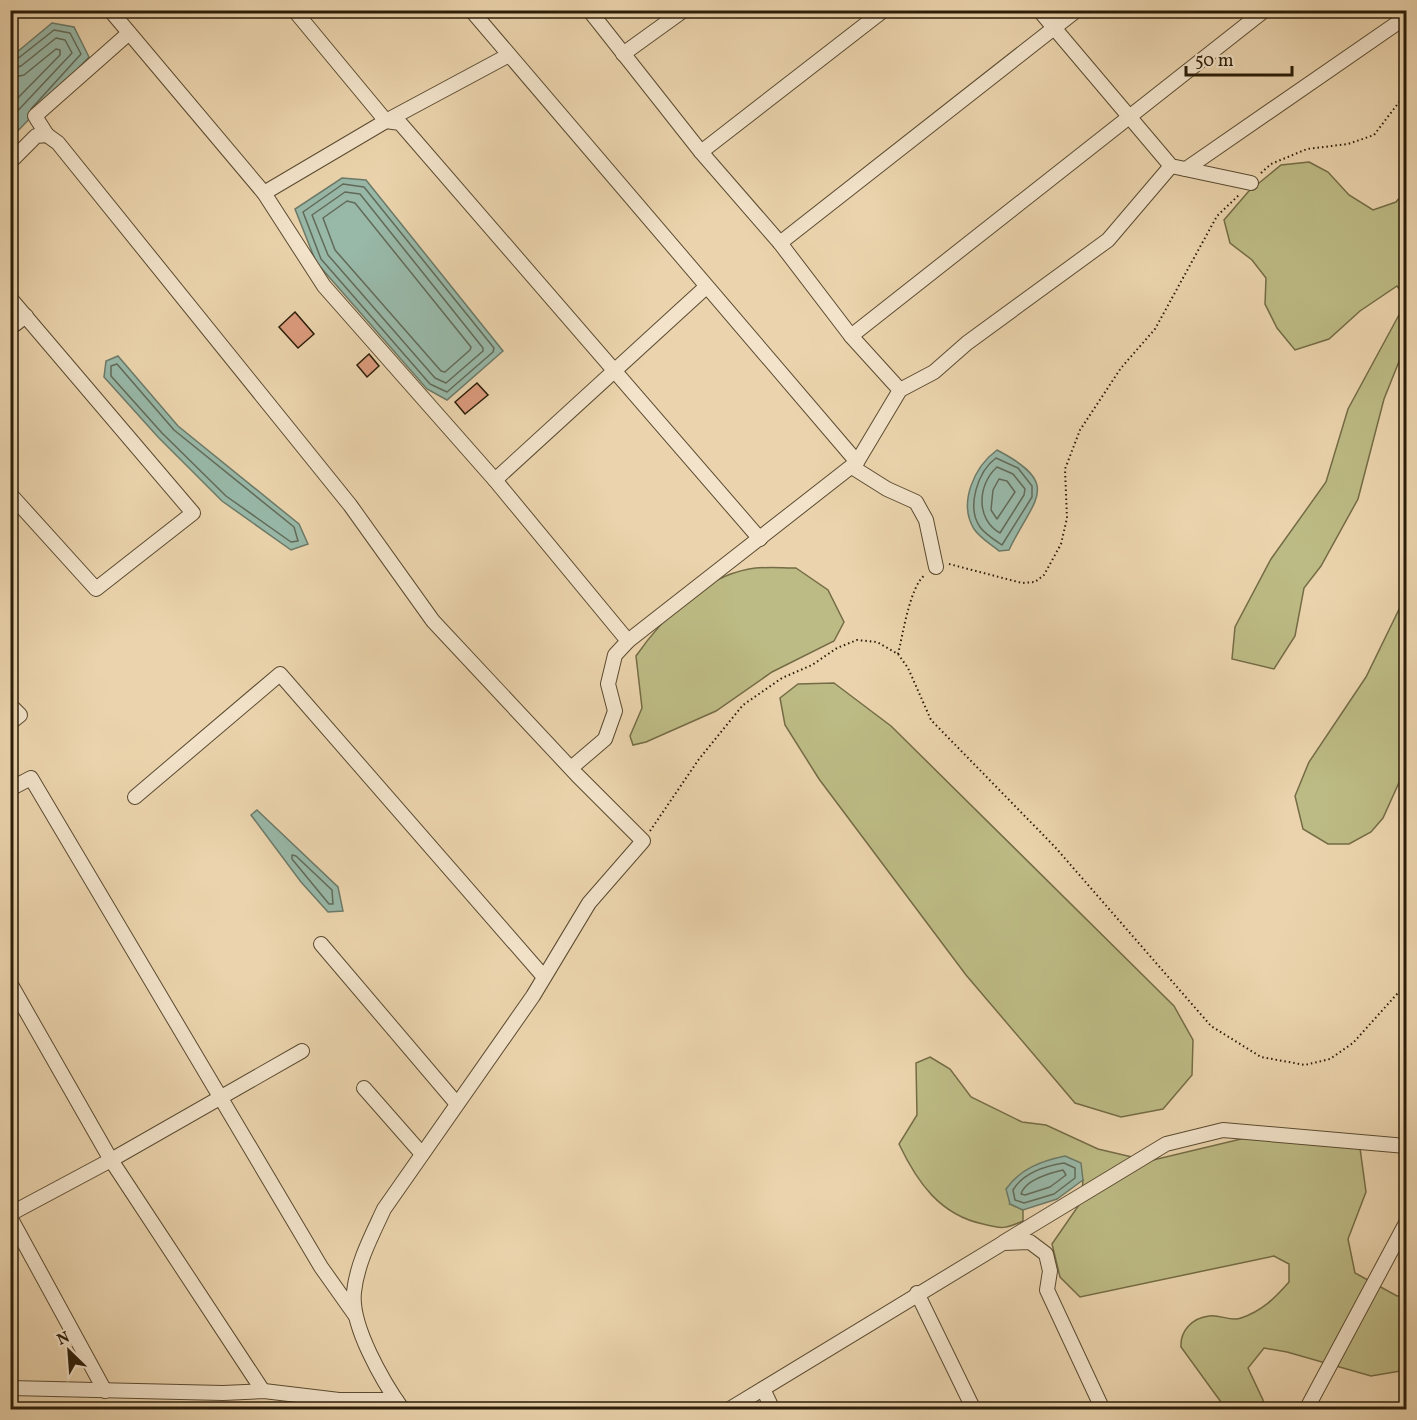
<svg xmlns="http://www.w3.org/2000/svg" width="1417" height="1420" font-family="Vollkorn,serif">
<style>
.green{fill:#bdbb85;stroke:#746c46;stroke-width:1.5}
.water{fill:#98b8a8;stroke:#6c7a68;stroke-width:1.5}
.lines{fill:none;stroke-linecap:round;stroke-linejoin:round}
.shore{stroke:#626a58;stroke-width:1.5}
.building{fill:#db9b7d;stroke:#2b1d08;stroke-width:1.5}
.minor-casing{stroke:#5b4b31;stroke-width:16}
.path{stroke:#2b1d08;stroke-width:2;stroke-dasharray:1.5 3;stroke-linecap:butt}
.minor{stroke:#f2e3ca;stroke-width:14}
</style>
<rect width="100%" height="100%" fill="#ebd4ad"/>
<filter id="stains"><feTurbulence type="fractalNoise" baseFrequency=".00333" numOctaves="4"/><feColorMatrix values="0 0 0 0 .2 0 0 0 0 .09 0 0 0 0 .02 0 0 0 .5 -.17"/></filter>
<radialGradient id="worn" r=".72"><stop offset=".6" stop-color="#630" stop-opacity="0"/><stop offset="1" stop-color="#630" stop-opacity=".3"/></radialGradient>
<g class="green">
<path d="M1309 162 1328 172 1349 195 1373 210 1396 202 1406 190V298L1397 286 1360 311 1329 339 1295 350 1277 328 1265 304 1266 278 1252 260 1230 243 1224 220 1248 192 1281 165Z"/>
<path d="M1406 302V344L1384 399 1358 499 1321 566 1304 588 1295 636 1274 669 1232 659 1235 627 1271 559 1326 482 1348 409Z"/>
<path d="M796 568 828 590 844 622 834 641 772 672 716 711 646 742 633 745 630 736 642 708 636 656C662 619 701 578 749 569 764 566 781 568 796 568Z"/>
<path d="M1406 595V767L1383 818 1371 832 1349 844H1328L1303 829 1295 796 1309 762 1366 677Z"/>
<path d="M834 683 891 726 1174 1006 1193 1040 1192 1075 1163 1109 1121 1117 1075 1103 966 975 819 779 785 725 780 698 798 684Z"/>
<path d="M930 1057 950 1069 971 1097 1022 1122 1046 1125 1098 1149 1149 1161 1262 1134 1359 1141 1366 1192 1348 1239 1355 1273 1397 1296 1406 1295V1370L1371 1376 1287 1352 1264 1348 1248 1368 1263 1400 1264 1409H1226L1181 1347C1180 1331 1192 1318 1209 1316 1219 1314 1231 1322 1241 1318 1262 1311 1275 1298 1289 1282V1264L1274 1256 1080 1297 1060 1277 1052 1244 1081 1202 1083 1180 1010 1204 1023 1210V1221C1005 1229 1002 1229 983 1224 940 1215 917 1182 899 1144L917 1115 916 1063Z"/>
</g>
<g class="water">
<path d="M52 23 74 27 89 57 11 138V57Z"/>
<path d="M342 178 366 180 503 351 447 400 427 389 316 262 295 209Z"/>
<path d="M118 356 178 426 299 524 308 544 291 550 222 501 158 437 104 377 106 361Z"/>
<path d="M997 450C1064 485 1033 499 1009 550L999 551C992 545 980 538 974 529 958 503 974 467 997 450Z"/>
<path d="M257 810 338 887 343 911 328 912 301 882 251 815Z"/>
<path d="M1065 1156 1081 1163 1083 1180 1057 1199 1023 1210 1010 1204 1006 1189C1020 1169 1041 1161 1065 1156Z"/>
</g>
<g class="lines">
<g class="shore">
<path d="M10 61 16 60 54 30 70 33 81 54 31 109"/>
<path d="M10 69 21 66 56 38 65 40 72 53 10 119"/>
<path d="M10 78 24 75 56 49 60 50V55L10 106"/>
<path d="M343 184 364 187 494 348 493 352 447 392 430 384 321 259 303 212Z"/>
<path d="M345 192 360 194 483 348V351L446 383 435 378 328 255 312 215Z"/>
<path d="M347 201 355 203 471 347 470 350 445 372 441 371 335 250 323 218Z"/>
<path d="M117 364 174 430 294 527 298 541 291 542 226 496 162 433 111 376V366Z"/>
<path d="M996 458 1018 468 1032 486V497L1002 545C996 541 985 534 980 527 966 507 978 471 996 458Z"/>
<path d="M997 467 1013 474 1025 489 1024 495 1000 533C976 520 977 485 997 467Z"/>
<path d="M999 479 1007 481 1015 492 997 519 991 510 993 490Z"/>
<path d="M292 855 296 856 332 890 333 904H329L292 859Z"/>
<path d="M1064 1163 1075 1168V1178L1054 1194 1024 1203 1015 1200 1013 1190C1023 1173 1045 1166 1064 1163Z"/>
<path d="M1063 1170 1066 1175 1050 1187 1025 1195 1021 1194C1025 1180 1050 1173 1063 1170Z"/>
</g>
</g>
<g class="building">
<path d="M295 312 314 334 298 348 279 327Z"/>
<path d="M369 354 379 366 367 377 357 365Z"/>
<path d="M477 383 488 395 465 414 455 402Z"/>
</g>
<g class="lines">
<g class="minor-casing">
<g id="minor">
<path d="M110 10 264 193 324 286 495 480 628 641"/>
<path d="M294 10 386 121 400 123 760 539"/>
<path d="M471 10 857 462"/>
<path d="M589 10 701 152 780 243 851 336 900 390"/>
<path d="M1039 10 1171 166 1251 183"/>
<path d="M623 54 684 10"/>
<path d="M47 135 35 116 129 33"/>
<path d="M701 152 884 10"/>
<path d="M10 162 36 136 47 135 58 143 350 505 433 621 577 775 643 841 589 903 533 996 384 1209C372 1235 357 1263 354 1292 350 1325 383 1382 403 1410"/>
<path d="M1186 169 1406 17"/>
<path d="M264 193 386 121 509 55"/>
<path d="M780 243 1077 10"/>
<path d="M10 298 193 513 96 589 10 494"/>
<path d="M10 328 26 316"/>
<path d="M851 336 1265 10"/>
<path d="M852 467 887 489 916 502 926 520 936 567"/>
<path d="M495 480 706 287"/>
<path d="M10 705 20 715 10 723"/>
<path d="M571 768 605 739 615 711 608 684 615 655 628 641 857 462 900 390 934 372 967 343 1108 240 1171 166"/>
<path d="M10 789 31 778 321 1267 355 1315"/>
<path d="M135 797 280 674 544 977"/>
<path d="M321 944 457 1104"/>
<path d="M10 983 111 1160 263 1391"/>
<path d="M364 1088 422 1154"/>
<path d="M10 1214 111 1160 302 1051"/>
<path d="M10 1217 105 1391"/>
<path d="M1004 1242 1166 1144 1223 1130 1406 1146"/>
<path d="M917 1293 974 1410"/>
<path d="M10 1388 223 1393 264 1391 339 1400H396"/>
<path d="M763 1389 773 1410"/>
<path d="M728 1410 1003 1243 1030 1242 1046 1254 1050 1271 1047 1290 1103 1410"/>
<path d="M1306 1410 1406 1223"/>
</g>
</g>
<g class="path">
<path d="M1261 173 1271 164 1307 149 1348 144 1374 135 1406 93"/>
<path d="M949 564 1022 583 1035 582 1044 575 1061 544 1067 518 1065 469 1080 430 1121 368 1155 329 1217 216 1240 194"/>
<path d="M898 654C903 634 910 586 925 575"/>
<path d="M650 831 699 759 743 705 782 678 812 665 837 648 857 640 877 642 898 654 908 668 931 720 1055 847 1211 1026 1261 1057 1305 1065 1330 1059 1353 1043 1406 984"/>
</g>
<use href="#minor" class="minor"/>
</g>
<rect width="1417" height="1420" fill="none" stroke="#ebd4ad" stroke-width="36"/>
<rect x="12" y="12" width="1393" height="1396" fill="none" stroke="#2b1d08" stroke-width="3"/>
<rect x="18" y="18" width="1381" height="1384" fill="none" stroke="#2b1d08" stroke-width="1.5"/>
<g transform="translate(69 1351) rotate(335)" stroke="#f2e3ca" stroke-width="4.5" paint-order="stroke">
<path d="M0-4.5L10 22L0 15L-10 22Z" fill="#2b1d08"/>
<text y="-9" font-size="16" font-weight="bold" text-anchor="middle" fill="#2b1d08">N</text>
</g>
<path d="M1186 66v9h106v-9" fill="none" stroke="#2b1d08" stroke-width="3"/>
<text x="1195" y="66" font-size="18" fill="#2b1d08" stroke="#f2e3ca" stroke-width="4.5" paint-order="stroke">50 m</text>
<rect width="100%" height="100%" filter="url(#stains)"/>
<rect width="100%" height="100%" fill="url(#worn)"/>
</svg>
